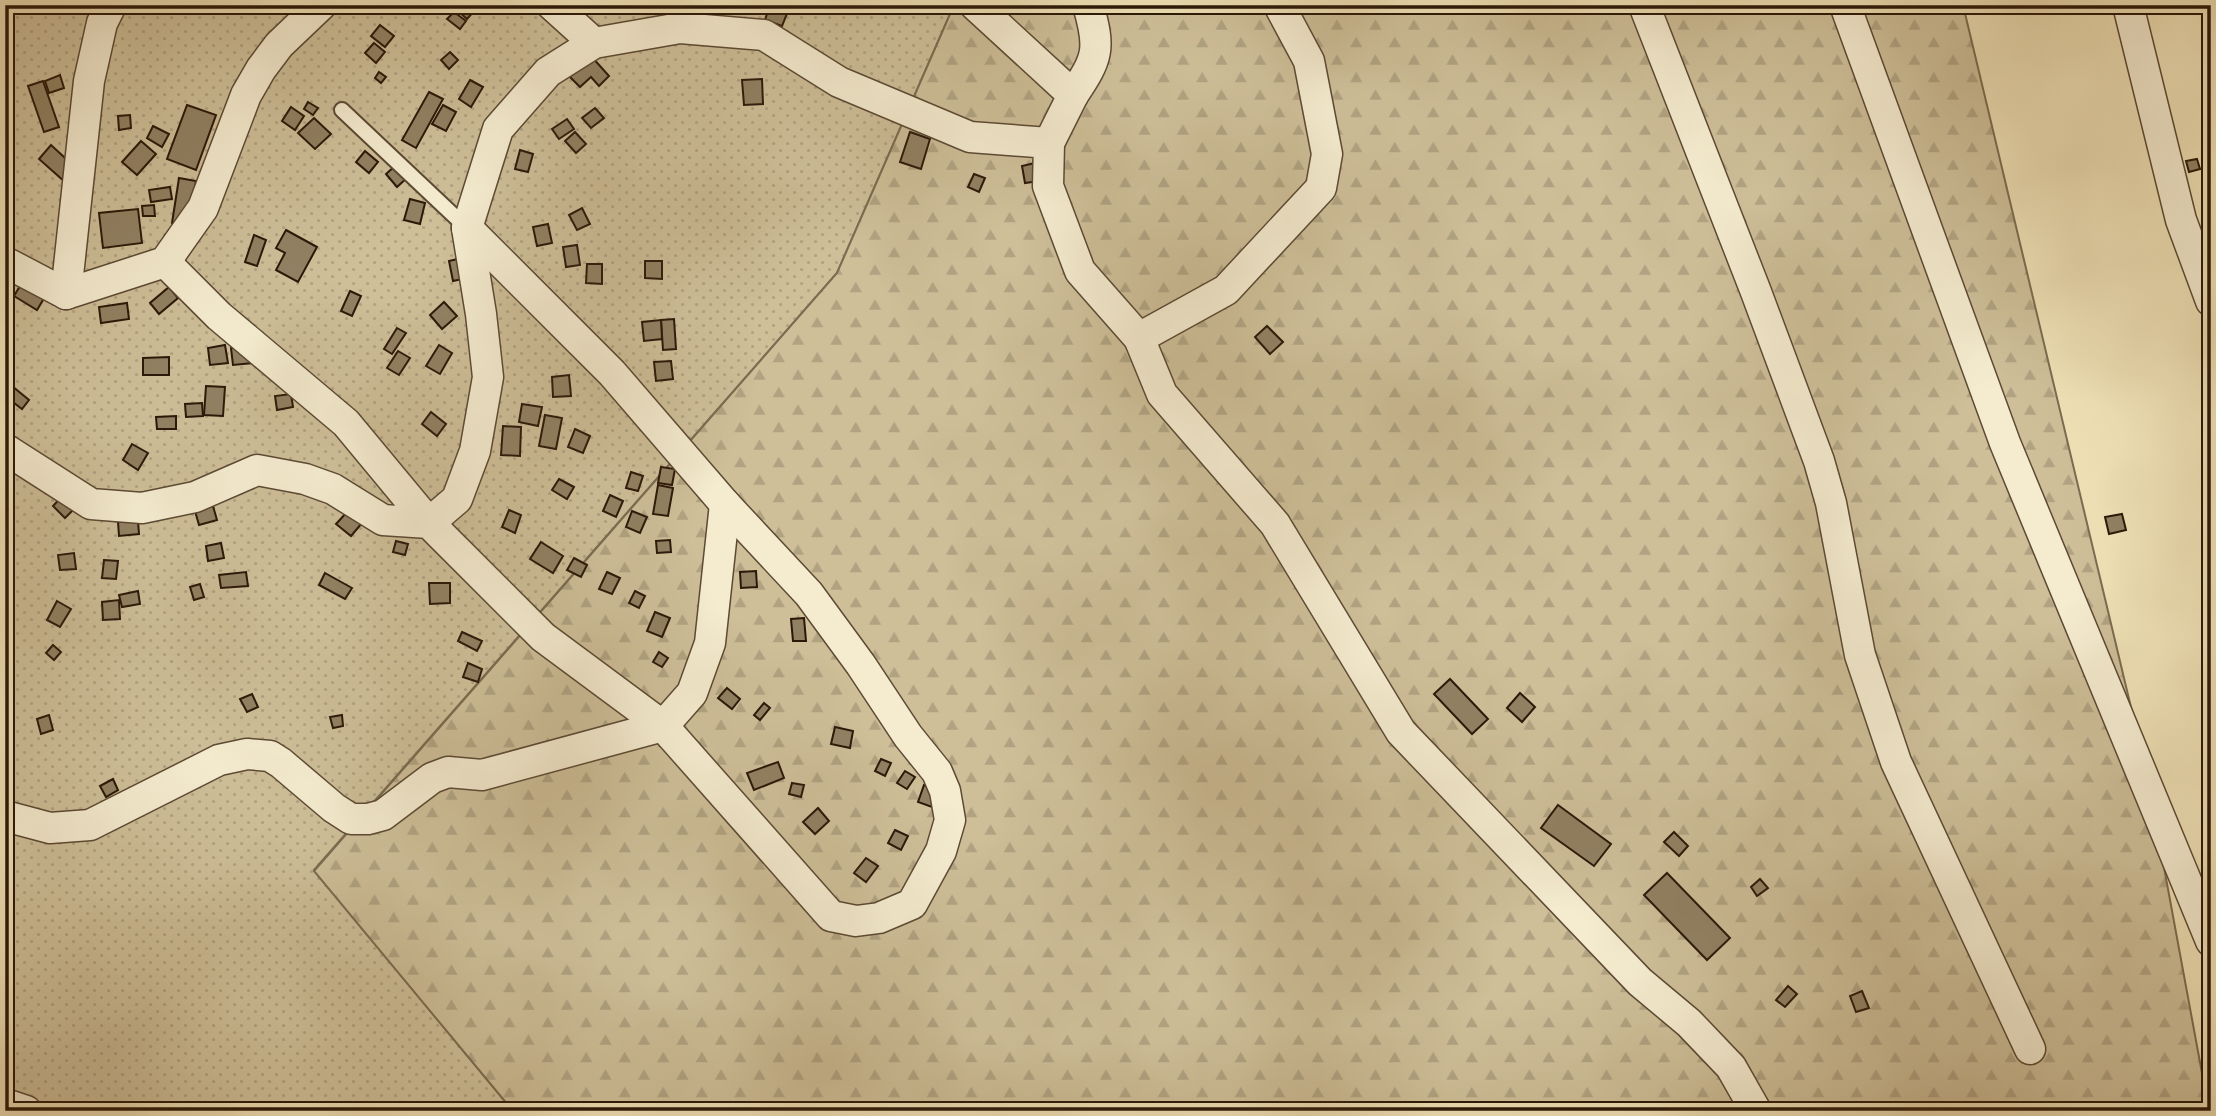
<svg xmlns="http://www.w3.org/2000/svg" width="2216" height="1116" font-family="'EB Garamond',serif">
<style>
.grass{fill:url(#grass-dots);stroke:#7c6c51;stroke-width:2}
.forest{fill:url(#forest-firs);stroke:#7c6c51;stroke-width:2}
.building{fill:#918163;stroke:#2b1809;stroke-width:2}
.lines{fill:none;stroke-linecap:round;stroke-linejoin:round}
.service-casing{stroke:#5c4a34;stroke-width:18}
.minor-casing{stroke:#5c4a34;stroke-width:33}
.service{stroke:#f5ecd0;stroke-width:14}
.minor{stroke:#f5ecd0;stroke-width:30}
</style>
<defs>
<pattern id="grass-dots" width="8" height="8" patternUnits="userSpaceOnUse" patternTransform="scale(1.75)"><rect width="8" height="8" fill="#cebf99"/><path d="M2 2h.1M6 6h.1" fill="none" stroke="#b1a382" stroke-width="1.8" stroke-linecap="round"/></pattern>
<pattern id="forest-firs" width="22" height="20" patternUnits="userSpaceOnUse" patternTransform="scale(1.75)"><rect width="22" height="20" fill="#cebf99"/><path d="M5 1l3.5 6h-7zM16 11l3.5 6h-7z" fill="#b1a382"/></pattern>
</defs>
<rect width="100%" height="100%" fill="#efe1b6"/>
<filter id="stains"><feTurbulence type="fractalNoise" baseFrequency=".00286" numOctaves="4"/><feColorMatrix values="0 0 0 0 .2 0 0 0 0 .09 0 0 0 0 .02 0 0 0 .5 -.17"/></filter>
<radialGradient id="worn" r=".72"><stop offset=".6" stop-color="#630" stop-opacity="0"/><stop offset="1" stop-color="#630" stop-opacity=".3"/></radialGradient>
<path class="grass" d="M5 5H954L837 273 314 870 513 1111H5Z"/>
<path class="forest" d="M954 5H1963L2146 770 2209 1111H513L314 871 837 273Z"/>
<g class="building">
<path d="M459 5H467L474 11 467 19 456 9Z"/>
<path d="M675 5H702L701 21 674 20Z"/>
<path d="M770 5 788 11 782 26 765 20Z"/>
<path d="M454 12 466 21 460 29 447 19Z"/>
<path d="M380 25 394 36 385 47 371 36Z"/>
<path d="M374 43 385 52 376 63 365 53Z"/>
<path d="M450 52 458 60 449 69 441 60Z"/>
<path d="M591 56 609 76 599 86 591 77 580 87 569 76Z"/>
<path d="M379 72 386 77 381 83 375 78Z"/>
<path d="M60 75 64 88 49 93 45 81Z"/>
<path d="M762 79 763 104 744 105 742 80Z"/>
<path d="M470 80 483 87 471 107 459 99Z"/>
<path d="M43 81 59 127 44 132 28 86Z"/>
<path d="M429 92 443 99 416 148 402 140Z"/>
<path d="M308 102 318 108 313 115 304 109Z"/>
<path d="M187 105 216 115 196 170 167 159Z"/>
<path d="M443 105 456 112 446 131 432 124Z"/>
<path d="M291 107 304 116 295 130 282 121Z"/>
<path d="M595 108 604 118 591 128 582 118Z"/>
<path d="M130 115 131 128 119 130 118 116Z"/>
<path d="M314 118 331 134 315 149 298 133Z"/>
<path d="M567 119 574 129 559 139 552 129Z"/>
<path d="M153 126 169 134 162 147 147 138Z"/>
<path d="M575 132 586 144 576 153 565 141Z"/>
<path d="M910 132 930 139 921 169 900 162Z"/>
<path d="M141 141 156 154 137 175 122 162Z"/>
<path d="M51 145 77 169 65 182 39 159Z"/>
<path d="M520 150 533 154 528 172 515 169Z"/>
<path d="M365 151 378 162 369 173 356 162Z"/>
<path d="M2197 159 2200 169 2189 172 2186 161Z"/>
<path d="M1035 163 1039 181 1025 183 1022 166Z"/>
<path d="M396 165 408 177 397 187 386 174Z"/>
<path d="M974 174 985 178 979 192 968 187Z"/>
<path d="M179 178 196 181 188 225 172 223Z"/>
<path d="M170 187 172 199 151 202 149 190Z"/>
<path d="M410 199 425 203 420 224 404 220Z"/>
<path d="M154 205 155 216H143L142 206Z"/>
<path d="M582 208 590 224 577 230 569 215Z"/>
<path d="M138 209 142 243 103 248 99 213Z"/>
<path d="M548 224 552 243 537 246 533 227Z"/>
<path d="M286 230 317 247 298 282 276 270 285 253 276 248Z"/>
<path d="M254 235 266 240 257 266 245 262Z"/>
<path d="M577 245 580 265 566 267 563 247Z"/>
<path d="M462 258 467 278 453 281 449 261Z"/>
<path d="M645 261H662V279L645 278Z"/>
<path d="M587 264H602V284L586 283Z"/>
<path d="M23 281 46 295 37 310 14 296Z"/>
<path d="M169 287 178 298 159 314 150 303Z"/>
<path d="M350 291 361 296 352 316 341 311Z"/>
<path d="M444 302 457 316 442 329 430 315Z"/>
<path d="M127 303 129 319 101 323 99 307Z"/>
<path d="M674 319 676 349 663 350 661 320Z"/>
<path d="M661 320 662 339 644 341 642 322Z"/>
<path d="M1267 326 1283 342 1270 354 1255 337Z"/>
<path d="M397 328 406 333 392 354 384 349Z"/>
<path d="M225 345 228 363 210 365 208 348Z"/>
<path d="M250 345 253 363 233 365 231 348Z"/>
<path d="M439 345 452 353 440 374 426 366Z"/>
<path d="M398 351 410 358 399 375 387 368Z"/>
<path d="M169 357V375H143V358Z"/>
<path d="M671 361 673 379 656 381 654 362Z"/>
<path d="M569 375 571 396 553 397 552 377Z"/>
<path d="M12 386 29 400 22 409 5 396Z"/>
<path d="M206 386 225 387 223 416 204 415Z"/>
<path d="M291 394 293 407 277 410 275 396Z"/>
<path d="M202 403 203 416 186 417 185 404Z"/>
<path d="M522 404 542 407 538 426 519 422Z"/>
<path d="M431 412 446 424 437 436 422 424Z"/>
<path d="M545 415 562 418 556 449 539 446Z"/>
<path d="M176 416V429H157L156 417Z"/>
<path d="M503 426 521 427 520 456 501 455Z"/>
<path d="M575 429 590 436 583 453 568 447Z"/>
<path d="M132 444 148 453 138 470 123 460Z"/>
<path d="M661 467 675 469 672 485 658 483Z"/>
<path d="M631 472 643 476 638 491 626 488Z"/>
<path d="M559 479 574 487 567 499 552 490Z"/>
<path d="M658 485 673 488 668 516 653 514Z"/>
<path d="M64 494 77 506 65 518 53 506Z"/>
<path d="M610 495 623 501 616 517 603 511Z"/>
<path d="M5 497 14 507 6 514 5 513Z"/>
<path d="M213 506 217 520 199 525 195 511Z"/>
<path d="M509 510 521 515 515 533 502 527Z"/>
<path d="M348 511 362 523 351 536 336 524Z"/>
<path d="M632 511 647 517 640 533 626 527Z"/>
<path d="M2122 514 2126 530 2109 534 2105 517Z"/>
<path d="M138 521 139 534 119 536 118 522Z"/>
<path d="M670 540 671 552 657 553 656 541Z"/>
<path d="M396 541 408 544 405 555 393 552Z"/>
<path d="M541 542 563 556 553 573 530 559Z"/>
<path d="M221 543 224 558 208 561 206 546Z"/>
<path d="M74 553 76 569 60 570 58 555Z"/>
<path d="M574 558 587 565 581 577 567 570Z"/>
<path d="M104 560 118 561 116 579 102 578Z"/>
<path d="M756 571 757 587 741 588 740 572Z"/>
<path d="M246 572 248 586 221 588 219 575Z"/>
<path d="M607 572 620 578 612 594 599 589Z"/>
<path d="M325 573 352 588 345 599 319 585Z"/>
<path d="M429 583H450V603L430 604Z"/>
<path d="M200 584 204 597 194 600 190 587Z"/>
<path d="M138 591 140 604 122 607 119 595Z"/>
<path d="M635 591 645 596 639 608 629 603Z"/>
<path d="M119 600 120 619 103 620 102 602Z"/>
<path d="M57 601 71 609 60 627 47 620Z"/>
<path d="M655 612 670 618 662 637 647 631Z"/>
<path d="M804 618 806 641H793L791 619Z"/>
<path d="M462 632 482 641 477 651 458 641Z"/>
<path d="M53 645 61 652 54 660 46 653Z"/>
<path d="M659 652 668 658 662 667 653 662Z"/>
<path d="M468 663 482 669 478 682 463 677Z"/>
<path d="M1450 679 1488 719 1472 734 1434 694Z"/>
<path d="M727 688 740 699 732 709 718 698Z"/>
<path d="M1520 693 1535 707 1522 722 1507 708Z"/>
<path d="M252 694 258 707 247 712 240 699Z"/>
<path d="M764 703 770 708 760 720 754 715Z"/>
<path d="M49 715 53 730 41 734 37 719Z"/>
<path d="M342 715 343 726 333 728 330 717Z"/>
<path d="M835 727 853 731 850 748 831 744Z"/>
<path d="M881 759 891 763 885 776 875 771Z"/>
<path d="M778 762 784 778 754 790 747 773Z"/>
<path d="M905 771 915 777 907 789 897 783Z"/>
<path d="M113 779 118 790 106 797 100 786Z"/>
<path d="M792 783 804 785 801 797 789 794Z"/>
<path d="M924 785 938 789 932 807 918 802Z"/>
<path d="M1558 805 1611 844 1594 866 1541 828Z"/>
<path d="M818 808 829 821 815 834 803 822Z"/>
<path d="M895 830 908 836 901 850 888 843Z"/>
<path d="M1674 832 1688 846 1679 856 1664 842Z"/>
<path d="M866 858 878 866 866 882 854 873Z"/>
<path d="M1667 873 1730 938 1707 960 1644 895Z"/>
<path d="M1760 879 1768 888 1757 896 1751 887Z"/>
<path d="M1788 986 1797 994 1785 1007 1776 1000Z"/>
<path d="M1862 991 1869 1008 1856 1012 1850 996Z"/>
</g>
<g class="lines">
<g class="service-casing">
<path id="service" d="M342 110 467 228"/>
</g>
<g class="minor-casing">
<g id="minor">
<path d="M552 5 594 43"/>
<path d="M975 5 1073 95 1049 143"/>
<path d="M1644 5 1756 292 1819 461 1831 503 1860 655 1896 762 2030 1049"/>
<path d="M1845 5 2005 443 2211 941"/>
<path d="M2128 5 2181 220 2211 301"/>
<path d="M1073 95C1098 58 1101 49 1088 5"/>
<path d="M5 262 66 294 165 262 203 208 246 95 261 69 279 45 321 5"/>
<path d="M165 262 219 316 346 423 429 523 457 499 475 451 488 377 481 314 467 228 498 129 548 72 594 43 680 28 764 35 839 82 970 137 1049 143 1048 186 1080 271 1139 338 1162 394 1275 524 1401 732 1640 982 1689 1023 1731 1067 1756 1111"/>
<path d="M66 294 89 81 102 23 111 5"/>
<path d="M1139 338 1226 290 1321 188 1327 154 1309 61 1279 5"/>
<path d="M5 449 91 504 142 508 195 497 257 470 305 479 333 489 383 520 429 523 543 637 663 726 831 916 856 921 879 918 912 904 941 851 950 820 945 791 937 772 908 736 861 665 809 594 725 504 612 373 467 228"/>
<path d="M5 816 50 828 90 825 219 760 247 754 270 756 281 763 334 808 351 819H368L383 815 432 778 448 772 482 775 663 726 692 693 710 643 725 504"/>
<path d="M5 1104 26 1111"/>
</g>
</g>
<use href="#service" class="service"/>
<use href="#minor" class="minor"/>
</g>
<rect width="2216" height="1116" fill="none" stroke="#efe1b6" stroke-width="28"/>
<rect x="7" y="7" width="2202" height="1102" fill="none" stroke="#2b1809" stroke-width="3.5"/>
<rect x="14" y="14" width="2188" height="1088" fill="none" stroke="#2b1809" stroke-width="2"/>
<rect width="100%" height="100%" filter="url(#stains)"/>
<rect width="100%" height="100%" fill="url(#worn)"/>
</svg>
